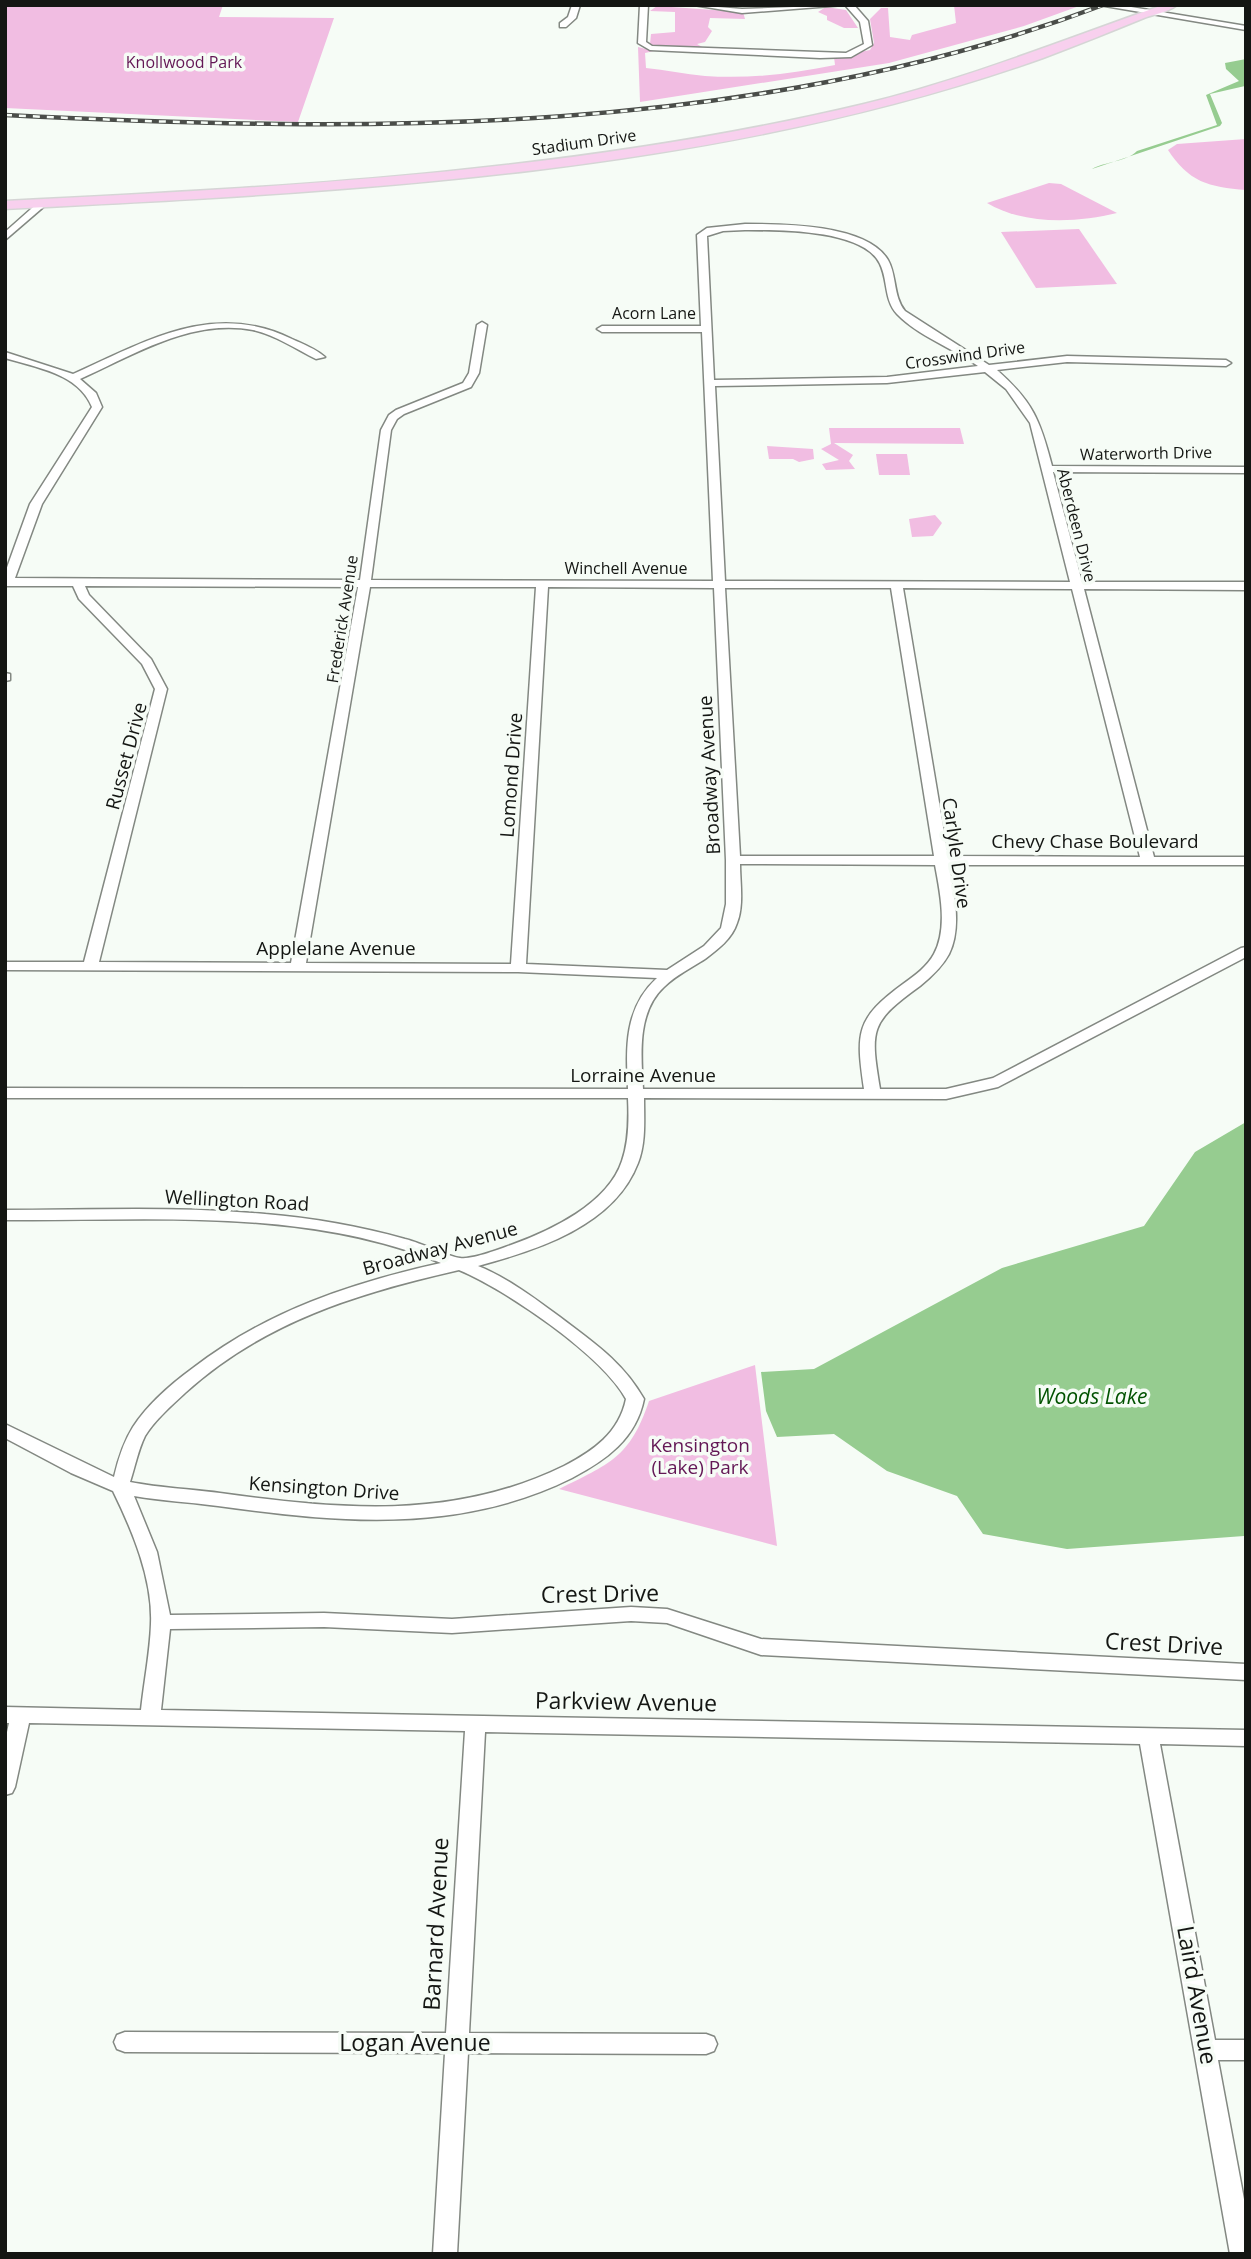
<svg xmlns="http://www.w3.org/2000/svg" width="1251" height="2259" font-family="'Open Sans',sans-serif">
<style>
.green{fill:#f1bde2}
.water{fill:#96cc90}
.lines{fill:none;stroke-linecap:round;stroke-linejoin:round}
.minor-casing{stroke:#838882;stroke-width:3}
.major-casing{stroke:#d5d5d5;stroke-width:3}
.minor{fill:#fff;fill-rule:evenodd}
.major{fill:#f8d0ee;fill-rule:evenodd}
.rail-casing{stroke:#4a4d49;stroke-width:4.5}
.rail{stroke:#f6fcf6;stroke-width:2.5;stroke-dasharray:7;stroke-linecap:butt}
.labels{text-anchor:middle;stroke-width:7;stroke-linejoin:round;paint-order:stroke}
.far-park-label{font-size:16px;fill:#631755;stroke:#f6fcf6}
.far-street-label{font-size:16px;fill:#141613;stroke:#f6fcf6}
.street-label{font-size:19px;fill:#141613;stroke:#f6fcf6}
.park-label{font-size:19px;fill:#631755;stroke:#f6fcf6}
.water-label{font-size:21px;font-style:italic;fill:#015200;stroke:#f6fcf6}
.near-street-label{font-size:23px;fill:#141613;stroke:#f6fcf6}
</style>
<rect width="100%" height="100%" fill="#f6fcf6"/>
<g class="green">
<path d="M5 5H223L219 17 334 18 298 122 5 108Z"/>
<path d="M954 5H1082L1024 26 889 63 640 102 638 47 654 51 645 53 646 68C665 70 685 74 705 76 749 79 791 74 835 65L834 57 870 50 874 43 870 19 881 8H888L890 37 910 40 912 35 956 23Z"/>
<path d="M657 6 743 12 745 19 710 18 708 27 712 31 705 42 697 44 704 48H657L650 44 651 34 675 32V12L650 11Z"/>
<path d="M826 7 846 10 858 28H844L827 20V16L818 12Z"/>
<path d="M1246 139V190C1208 187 1189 182 1168 150L1177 144Z"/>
<path d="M1049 183 1061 184 1117 213C1076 223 1024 225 987 203Z"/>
<path d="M1079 229 1117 284 1036 288 1001 232Z"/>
<path d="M829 428H960L964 444 834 443 853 455 849 461 855 469 826 470 822 464 839 460 821 449 831 444Z"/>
<path d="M767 446 813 449 814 459 799 462 793 459H769Z"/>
<path d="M876 454H907L910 475H879Z"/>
<path d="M935 515 942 523 933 536 912 537 909 519Z"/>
<path d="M755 1365 777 1546 559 1489C609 1464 630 1458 649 1401Z"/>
</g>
<g class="water">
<path d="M1246 59 1245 86 1210 94 1222 123 1220 126 1092 169C1103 162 1126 162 1137 151L1217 125 1206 95 1239 81 1226 69 1225 63Z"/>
<path d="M1246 1122 1244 1536 1067 1549 983 1534 957 1496 887 1471 834 1434 777 1437 766 1411 761 1372 814 1369 1002 1268 1144 1226 1195 1152Z"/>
</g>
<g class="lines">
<g class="minor-casing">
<g id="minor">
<path d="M572 5H580L576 18 566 27H560V23L568 17Z"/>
<path d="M640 5H648L646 42 652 46 846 53 864 44 860 22 845 5H854L868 21 872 45 851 57 820 58 650 50 638 43Z"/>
<path d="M694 5 742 9 844 5 742 13Z"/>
<path d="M1099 5H1119L1246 26V30Z"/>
<path d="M40 201 48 203 5 240V232Z"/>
<path d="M745 224C782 224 867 224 888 260 897 276 893 296 905 311L989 365 1067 356 1226 360 1231 363 1226 366 1067 362 997 370C1033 402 1040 420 1052 466L1246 467V473L1053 472 1082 582H1246V590L1084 589 1154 857H1246V865H949C954 892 962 928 949 954 942 967 931 977 920 986 870 1022 870 1029 880 1089H946L993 1078 1241 948 1246 947V957L998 1087 946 1099 644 1098C644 1120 646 1143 638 1163 614 1226 537 1250 478 1266 508 1278 534 1298 560 1317 593 1342 623 1362 644 1399 636 1439 606 1460 572 1478 460 1534 339 1523 218 1506 190 1502 162 1501 134 1496L157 1552 170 1615 324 1613 452 1619 631 1607 667 1609 761 1639 1246 1664V1680L761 1655 667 1623 631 1621 452 1633 324 1627 170 1629 161 1710 1246 1730V1746L1160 1744 1215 2040H1246V2060H1218L1246 2210V2254H1230L1140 1744 485 1732 469 2033 706 2034 714 2037 717 2044 714 2051 706 2054 468 2053 457 2254H433L445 2053 125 2052 117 2049 114 2042 117 2035 125 2032 446 2033 465 1731 29 1723 15 1787 12 1793 5 1795V1741L9 1723H5V1707L141 1710C144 1681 150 1653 151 1624 153 1579 132 1530 113 1491L71 1473 5 1438V1424L114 1477C118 1460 123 1443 133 1427 148 1404 171 1384 193 1368 267 1311 351 1283 441 1263 305 1207 149 1221 5 1220V1210C92 1210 179 1206 265 1214 313 1218 359 1226 405 1239 422 1243 446 1256 460 1258 472 1260 500 1249 511 1245 550 1231 608 1204 622 1161 629 1141 629 1119 628 1098H5V1088L628 1089C626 1048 624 1008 657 978L518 972 5 970V962H84L155 689 142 664 79 599 73 586H5V573L30 504 92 407C78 373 37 368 5 358V352L73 374C145 342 213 300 292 339 303 344 316 349 325 357L316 359C296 349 275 335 253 330 192 318 133 355 80 379L96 393 102 407 42 504 15 578 360 580 381 430 389 415 396 410 463 383 469 373 477 325 482 322 487 325 479 373 471 387 404 414 397 419 391 430 371 580 713 581 702 332H602L597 329 602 326H701L697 235 707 228ZM745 230C778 230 864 229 880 264 888 280 884 300 897 314 918 336 953 348 978 366L887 377 714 380 707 236 723 231ZM985 372 1006 389 1030 423 1070 582 725 581 715 386 887 383ZM85 586 358 587 291 963 99 962 167 689 151 659 89 595ZM370 587H536L511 964 306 963ZM548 587 714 588 726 860V904L721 928 704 946 667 970 526 964ZM725 588H891L934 856H740ZM903 588 1072 589 1140 857 948 856ZM740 864 935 865C940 892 948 928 934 954 927 967 914 976 903 984 855 1019 856 1033 864 1089H643C641 1054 637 1012 664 987 676 975 691 968 705 959 717 950 732 939 737 923 744 905 740 883 740 864ZM459 1270C505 1289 602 1355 626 1399 619 1433 593 1451 564 1466 452 1521 339 1509 220 1493 190 1489 160 1488 130 1482 135 1467 138 1450 145 1436 155 1420 171 1406 185 1393 263 1322 358 1293 459 1270Z"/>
<path d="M5 673 10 674V680L5 681Z"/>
</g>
</g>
<g class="major-casing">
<path id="major" d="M1163 5H1177C1168 12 1155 14 1144 18 1110 32 1077 45 1043 58 718 174 348 192 5 209V201C293 187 583 171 864 104 967 79 1063 40 1163 5Z"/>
</g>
<use href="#minor" class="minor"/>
<use href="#major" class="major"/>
<g class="rail-casing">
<path id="rail" d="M5 115C371 133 755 137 1103 5"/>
</g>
<use href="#rail" class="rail"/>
</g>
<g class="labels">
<g class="far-park-label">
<text x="184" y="68">Knollwood Park</text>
</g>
<g class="far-street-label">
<text transform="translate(584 142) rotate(-8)" y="6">Stadium Drive</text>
<text x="654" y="319">Acorn Lane</text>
<text transform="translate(965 355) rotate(-8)" y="6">Crosswind Drive</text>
<text transform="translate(1146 453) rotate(-1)" y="6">Waterworth Drive</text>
<text transform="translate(1077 525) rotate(76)" y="6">Aberdeen Drive</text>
<text x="626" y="574">Winchell Avenue</text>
<text transform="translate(342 619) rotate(-81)" y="6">Frederick Avenue</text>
</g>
<g class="street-label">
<text transform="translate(126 756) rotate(-75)" y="7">Russet Drive</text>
<text transform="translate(511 775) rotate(-86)" y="7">Lomond Drive</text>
<text transform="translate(709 775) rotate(-93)" y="7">Broadway Avenue</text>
<text x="1095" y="848">Chevy Chase Boulevard</text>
<text transform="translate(957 853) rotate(82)" y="7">Carlyle Drive</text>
<text x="336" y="955">Applelane Avenue</text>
<text x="643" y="1082">Lorraine Avenue</text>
<text transform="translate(237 1200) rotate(3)" y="7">Wellington Road</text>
<text transform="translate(440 1248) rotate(-15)" y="7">Broadway Avenue</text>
<text transform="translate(324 1488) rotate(4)" y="7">Kensington Drive</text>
</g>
<g class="park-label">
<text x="700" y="1452">Kensington<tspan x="700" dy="22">(Lake) Park</tspan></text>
</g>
<g class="water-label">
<text x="1092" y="1404">Woods Lake</text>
</g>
<g class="near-street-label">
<text transform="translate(600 1594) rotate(-1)" y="8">Crest Drive</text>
<text transform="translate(1164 1644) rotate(3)" y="8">Crest Drive</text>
<text transform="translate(626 1702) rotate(1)" y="8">Parkview Avenue</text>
<text transform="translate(436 1924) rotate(-87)" y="8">Barnard Avenue</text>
<text transform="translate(1197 1995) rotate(80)" y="8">Laird Avenue</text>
<text x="415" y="2051">Logan Avenue</text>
</g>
</g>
<rect width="1251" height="2259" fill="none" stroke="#141613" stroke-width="14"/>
</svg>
